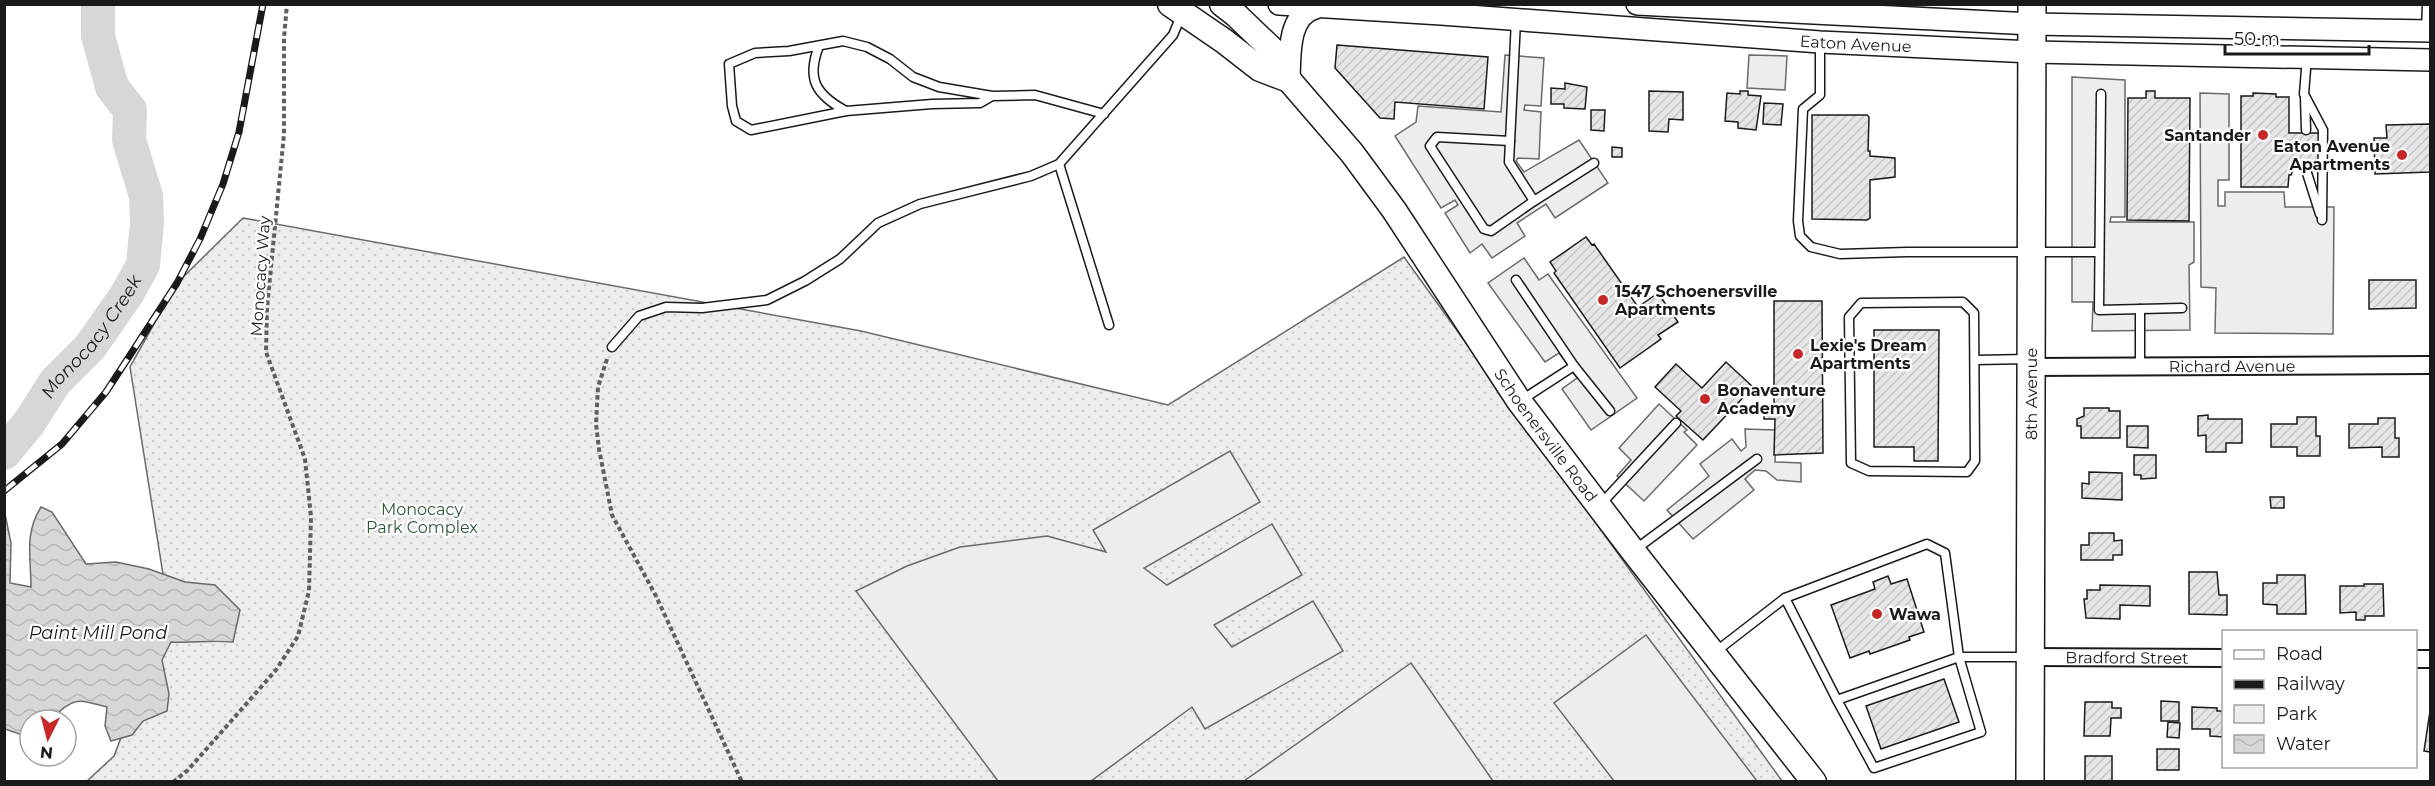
<svg xmlns="http://www.w3.org/2000/svg" width="2435" height="786" font-family="Montserrat,sans-serif">
<style>
.green{fill:url(#green-dots);stroke:#6a6a6a;stroke-width:1.5}
.pitch{fill:#ededed;stroke:#6a6a6a;stroke-width:1.5}
.water{fill:url(#water-waves);stroke:#6a6a6a;stroke-width:1.5}
.lines{fill:none;stroke-linecap:round;stroke-linejoin:round}
.river{stroke:#d7d7d7;stroke-width:34}
.building{fill:url(#building-hatch);stroke:#1a1a1a;stroke-width:1.5}
.service-casing{stroke:#1a1a1a;stroke-width:11}
.minor-casing{stroke:#1a1a1a;stroke-width:20}
.tertiary-casing{stroke:#1a1a1a;stroke-width:24}
.secondary-casing{stroke:#1a1a1a;stroke-width:27}
.primary-casing{stroke:#1a1a1a;stroke-width:30}
.path{stroke:#5f5f5f;stroke-width:4;stroke-dasharray:4.5 3;stroke-linecap:butt}
.service{stroke:#fff;stroke-width:8}
.minor{stroke:#fff;stroke-width:16}
.tertiary{stroke:#fff;stroke-width:21}
.secondary{stroke:#fff;stroke-width:24}
.primary{stroke:#fff;stroke-width:27}
.rail-casing{stroke:#1a1a1a;stroke-width:7}
.rail{stroke:#fff;stroke-width:4.5;stroke-dasharray:14;stroke-linecap:butt}
.poi-dot{fill:#c62828;stroke:#fff;stroke-width:2}
.labels{text-anchor:middle;stroke-width:4.5;stroke-linejoin:round;paint-order:stroke}
.street-label{font-size:16px;fill:#1a1a1a;stroke:#fff}
.poi-label{font-size:16px;font-weight:bold;fill:#1a1a1a;stroke:#fff;text-anchor:start}
.park-label{font-size:16px;fill:#2b5a34;stroke:#fff}
.water-label{font-size:18px;font-style:italic;fill:#1a1a1a;stroke:#fff}
</style>
<defs>
<pattern id="green-dots" width="8" height="8" patternUnits="userSpaceOnUse" patternTransform="scale(1.5)"><rect width="8" height="8" fill="#ededed"/><path d="M2 2h.1M6 6h.1" fill="none" stroke="#cbcbcb" stroke-width="1.8" stroke-linecap="round"/></pattern>
<pattern id="water-waves" width="16" height="10" patternUnits="userSpaceOnUse" patternTransform="scale(1.5)"><rect width="16" height="10" fill="#d7d7d7"/><path d="M0 5q4-4 8 0t8 0" fill="none" stroke="#b8b8b8"/></pattern>
<pattern id="building-hatch" width="6" height="6" patternUnits="userSpaceOnUse" patternTransform="scale(1.5)"><rect width="6" height="6" fill="#e6e6e6"/><path d="M-1 1l2-2M0 6l6-6M5 7l2-2" fill="none" stroke="#c5c5c5"/></pattern>
</defs>
<rect width="100%" height="100%" fill="#fff"/>
<path class="green" d="M243 218 861 331 1168 405 1404 257 1782 781 86 782 114 756 169 612 130 367 177 283Z"/>
<g class="pitch">
<path d="M1505 55 1544 58 1541 106 1525 105 1524 110 1541 112 1539 159 1518 158 1516 161 1524 172 1579 140 1608 183 1555 218 1546 204 1517 223 1525 236 1492 258 1482 244 1470 253 1445 213 1458 205 1455 200 1441 208 1395 136 1416 122 1418 106 1501 112Z"/>
<path d="M1749 55 1787 56 1785 90 1747 88Z"/>
<path d="M2072 77 2125 80V217H2111L2110 222H2194V262L2189 265 2190 330 2092 331 2093 302H2072Z"/>
<path d="M2200 93 2229 94V180H2218V206H2225V192H2284L2285 207H2334L2333 334 2215 333 2216 288 2201 287Z"/>
<path d="M1524 258 1539 280 1548 274 1637 398 1591 430 1562 389 1577 378 1559 353 1545 362 1488 283Z"/>
<path d="M1659 404 1687 430 1684 432 1697 445 1644 501 1617 476 1631 460 1619 448Z"/>
<path d="M1745 429 1776 430 1775 462 1801 463V482L1777 480 1766 471 1755 470 1745 479 1754 490 1693 539 1667 510 1709 476 1700 464 1732 439 1741 451 1746 447Z"/>
<path d="M1230 451 1260 502 1144 568 1167 585 1272 524 1302 575 1214 625 1232 647 1313 601 1343 651 1205 729 1192 707 1091 781H998L856 591 907 566 960 547 1047 536 1106 552 1093 530Z"/>
<path d="M1646 635 1757 781H1614L1554 703Z"/>
<path d="M1411 663 1493 781H1244Z"/>
</g>
<path class="water" d="M41 507 52 512 86 564 116 562 149 569 185 582 215 585 240 610 233 642C212 640 192 643 171 642L162 660 169 694 167 711 143 721 132 735 111 741 105 726 107 707C75 698 74 698 50 720H30V735L28 737 5 729V514L11 543 10 583 31 587C31 557 24 534 41 507Z"/>
<g class="lines">
<path class="river" id="s1" d="M4 453 29 423 55 382 90 347 127 294 143 265 147 223 146 196 129 140 130 110 112 87 98 36V4"/>
</g>
<g class="building">
<path d="M1337 45 1488 57 1484 109 1395 102 1394 119 1380 118 1335 68Z"/>
<path d="M1565 83 1587 87 1585 109 1564 108V104H1551V88L1565 89Z"/>
<path d="M1649 91 1683 92V120L1669 119 1668 132 1649 131Z"/>
<path d="M1740 91H1748V95L1761 96 1756 130 1738 128V122L1725 121 1727 93 1740 94Z"/>
<path d="M2146 91H2155V98H2190L2189 221 2127 220 2128 98H2146Z"/>
<path d="M2253 93 2276 94V97H2289V133H2319V166H2295L2291 175H2289L2288 187H2241V96H2253Z"/>
<path d="M1764 103 1783 104 1781 125 1763 124Z"/>
<path d="M1591 110H1605L1604 131 1591 130Z"/>
<path d="M1812 115H1867L1869 117 1868 151H1870V156L1895 158V177L1870 180V218L1867 220 1812 219Z"/>
<path d="M2430 124V172L2375 174 2374 138H2387L2386 125Z"/>
<path d="M1612 147 1622 148V157H1612Z"/>
<path d="M1586 237 1592 245 1594 244 1638 307 1658 293 1678 322 1658 335 1661 339 1620 368 1554 273 1556 271 1550 262Z"/>
<path d="M2369 280H2416V308L2369 309Z"/>
<path d="M1774 301H1822L1823 453 1774 455 1775 419H1764V406H1774Z"/>
<path d="M1874 330H1939L1938 461H1914V447H1874Z"/>
<path d="M1726 362 1753 387 1703 440 1676 416 1681 411 1655 387 1676 364 1702 388Z"/>
<path d="M2084 408H2109V411H2120V438H2081V426H2077V419L2084 416Z"/>
<path d="M2208 415V419H2242V443H2226V452H2206V435L2198 436V416Z"/>
<path d="M2297 417H2316V436H2320V456H2297V447H2271V424H2297Z"/>
<path d="M2378 418H2395V438H2399V457H2382V447L2349 448V424H2378Z"/>
<path d="M2127 426H2148V448L2127 447Z"/>
<path d="M2134 455H2156V478L2141 479V475H2134Z"/>
<path d="M2089 472 2122 473V500L2082 498V483L2089 484Z"/>
<path d="M2270 497H2284V508H2271Z"/>
<path d="M2089 533H2114V541L2122 540V555H2113V560H2081V545H2089Z"/>
<path d="M2189 572H2217L2219 595H2227V615L2189 614Z"/>
<path d="M2277 575H2305L2306 614H2277V605L2263 604V583H2277Z"/>
<path d="M1888 576 1891 584 1907 579 1924 632 1909 637 1910 640 1870 654 1869 651 1850 658 1831 605 1875 589 1873 582Z"/>
<path d="M2364 584H2383L2384 616H2365V620H2356V612L2340 613V586H2364Z"/>
<path d="M2100 585 2150 586V606L2120 605V619L2086 618 2084 599H2087V590H2100Z"/>
<path d="M1944 679 1959 722 1881 749 1866 706Z"/>
<path d="M2161 701 2179 702V721H2161Z"/>
<path d="M2085 702H2112V708H2121V718H2111L2110 736H2084Z"/>
<path d="M2192 707 2217 708V711H2224V737L2210 736V729H2192Z"/>
<path d="M2430 711V752L2424 751Z"/>
<path d="M2168 722 2180 723 2179 738 2167 737Z"/>
<rect x="2157" y="749" width="22" height="21"/>
<rect x="2085" y="756" width="27" height="26"/>
</g>
<g class="lines">
<g class="service-casing">
<g id="service">
<path d="M1516 20 1509 162 1534 201 1594 163"/>
<path d="M2426 31 2427 4"/>
<path d="M1820 42V95L1803 109 1798 221 1800 236 1811 247 1840 254 1907 252H2099"/>
<path d="M819 46C806 79 816 95 846 111"/>
<path d="M2307 57 2304 94 2323 130 2322 220"/>
<path d="M2101 94 2099 310 2182 308"/>
<path d="M992 96 980 103 932 104 846 111 751 130 736 121 732 106 729 64 755 53 789 51 843 41 867 47 890 59 913 77 939 87 992 96 1035 95 1104 114"/>
<path d="M2305 97 2306 130"/>
<path d="M1510 141 1437 137 1430 146 1484 229 1491 231 1534 201"/>
<path d="M1059 164 1109 325"/>
<path d="M2306 170 2320 214"/>
<path d="M1516 280 1574 366 1520 401"/>
<path d="M1963 302 1974 313 1975 461 1967 472 1869 471 1851 463 1849 317 1861 303Z"/>
<path d="M2140 309V367"/>
<path d="M612 347 639 316 666 307 702 308 767 300 805 281 840 259 878 223 920 204 1031 176 1059 164 1173 35 1181 16"/>
<path d="M1975 360 2029 359"/>
<path d="M1574 366 1610 411"/>
<path d="M1601 504 1676 423"/>
<path d="M1636 549 1757 459"/>
<path d="M1785 598 1837 700 1959 657H2028"/>
<path d="M1714 653 1785 598 1927 544 1945 553 1959 657 1981 732 1874 768 1837 700"/>
</g>
</g>
<g class="minor-casing">
<g id="minor">
<path id="s2" d="M2032 367 2430 365"/>
<path id="s3" d="M2031 657 2224 658"/>
<path d="M2416 659H2430"/>
</g>
</g>
<g class="tertiary-casing">
<g id="tertiary">
<path id="s4" d="M1279 4 1441 14 1820 42 2032 52 2430 60"/>
<path d="M1637 4 2032 24 2430 31"/>
<path d="M1289 80C1290 58 1287 15 1315 8"/>
</g>
</g>
<g class="secondary-casing">
<g id="secondary">
<path d="M1170 4 1224 41 1260 69 1289 80"/>
<path id="s5" d="M1222 4 1235 14 1278 55 1289 80 1352 153 1394 210 1519 401 1633 551 1814 782"/>
</g>
</g>
<g class="primary-casing">
<g id="primary">
<path id="s6" d="M2030 782 2032 4"/>
</g>
</g>
<g class="path">
<path d="M607 359 598 387 596 424 599 449 612 515 656 596 742 782"/>
<path d="M173 782 188 770 276 670 298 636 309 591 311 517 305 459 266 352 267 308 284 134V38L287 4"/>
</g>
<use href="#service" class="service"/>
<use href="#minor" class="minor"/>
<use href="#tertiary" class="tertiary"/>
<use href="#secondary" class="secondary"/>
<use href="#primary" class="primary"/>
<g class="rail-casing">
<path id="rail" d="M4 491 62 444 106 392 177 283 200 239 223 184 239 132 263 4"/>
</g>
<use href="#rail" class="rail"/>
</g>
<g class="poi-dot">
<circle cx="2263" cy="135" r="6"/>
<circle cx="2402" cy="155" r="6"/>
<circle cx="1603" cy="300" r="6"/>
<circle cx="1798" cy="354" r="6"/>
<circle cx="1705" cy="399" r="6"/>
<circle cx="1877" cy="614" r="6"/>
</g>
<g class="labels">
<g class="street-label">
<text dy="6" stroke="none"><textPath href="#s4" startOffset="578">Eaton Avenue</textPath></text>
<text transform="translate(260 276) rotate(-86)" y="6">Monocacy Way</text>
<text dy="6" stroke="none"><textPath href="#s2" startOffset="200">Richard Avenue</textPath></text>
<text dy="6" stroke="none"><textPath href="#s6" startOffset="388">8th Avenue</textPath></text>
<text dy="6" stroke="none"><textPath href="#s5" startOffset="542">Schoenersville Road</textPath></text>
<text dy="6" stroke="none"><textPath href="#s3" startOffset="96">Bradford Street</textPath></text>
</g>
<g class="poi-label">
<text x="2251" y="141" text-anchor="end">Santander</text>
<text x="2390" y="152" text-anchor="end">Eaton Avenue<tspan x="2390" dy="18">Apartments</tspan></text>
<text x="1615" y="297">1547 Schoenersville<tspan x="1615" dy="18">Apartments</tspan></text>
<text x="1810" y="351">Lexie's Dream<tspan x="1810" dy="18">Apartments</tspan></text>
<text x="1717" y="396">Bonaventure<tspan x="1717" dy="18">Academy</tspan></text>
<text x="1889" y="620">Wawa</text>
</g>
<g class="park-label">
<text x="422" y="515">Monocacy<tspan x="422" dy="18">Park Complex</tspan></text>
</g>
<g class="water-label">
<text dy="6" stroke="none"><textPath href="#s1" startOffset="146">Monocacy Creek</textPath></text>
<text x="98" y="639">Paint Mill Pond</text>
</g>
</g>
<rect width="2435" height="786" fill="none" stroke="#1a1a1a" stroke-width="12"/>
<rect x="2222" y="630" width="195" height="138" fill="#ffffff" stroke="#a3a3a3" stroke-width="1.5"/>
<rect x="2234" y="650" width="30" height="9" fill="#ffffff" stroke="#a3a3a3" stroke-width="1.5"/>
<text x="2276" y="660" font-size="18" fill="#1a1a1a">Road</text>
<rect x="2234" y="680" width="30" height="9" fill="#1a1a1a" stroke="#a3a3a3" stroke-width="1.5"/>
<text x="2276" y="690" font-size="18" fill="#1a1a1a">Railway</text>
<rect x="2234" y="705" width="30" height="18" fill="#ededed" stroke="#a3a3a3" stroke-width="1.5"/>
<text x="2276" y="720" font-size="18" fill="#1a1a1a">Park</text>
<rect x="2234" y="735" width="30" height="18" fill="url(#water-waves)" stroke="#a3a3a3" stroke-width="1.5"/>
<text x="2276" y="750" font-size="18" fill="#1a1a1a">Water</text>
<g transform="translate(48 738) rotate(186)"><circle r="28" fill="#ffffff" stroke="#a3a3a3" stroke-width="1.5"/>
<path d="M0-4.5L10 22L0 15L-10 22Z" fill="#c62828"/>
<text y="-9" font-size="16" font-weight="bold" text-anchor="middle" fill="#1a1a1a">N</text>
</g>
<path d="M2225 45v9h144v-9" fill="none" stroke="#1a1a1a" stroke-width="3"/>
<text x="2234" y="45" font-size="18" fill="#1a1a1a" stroke="#ffffff" stroke-width="4.5" paint-order="stroke">50 m</text>
</svg>
